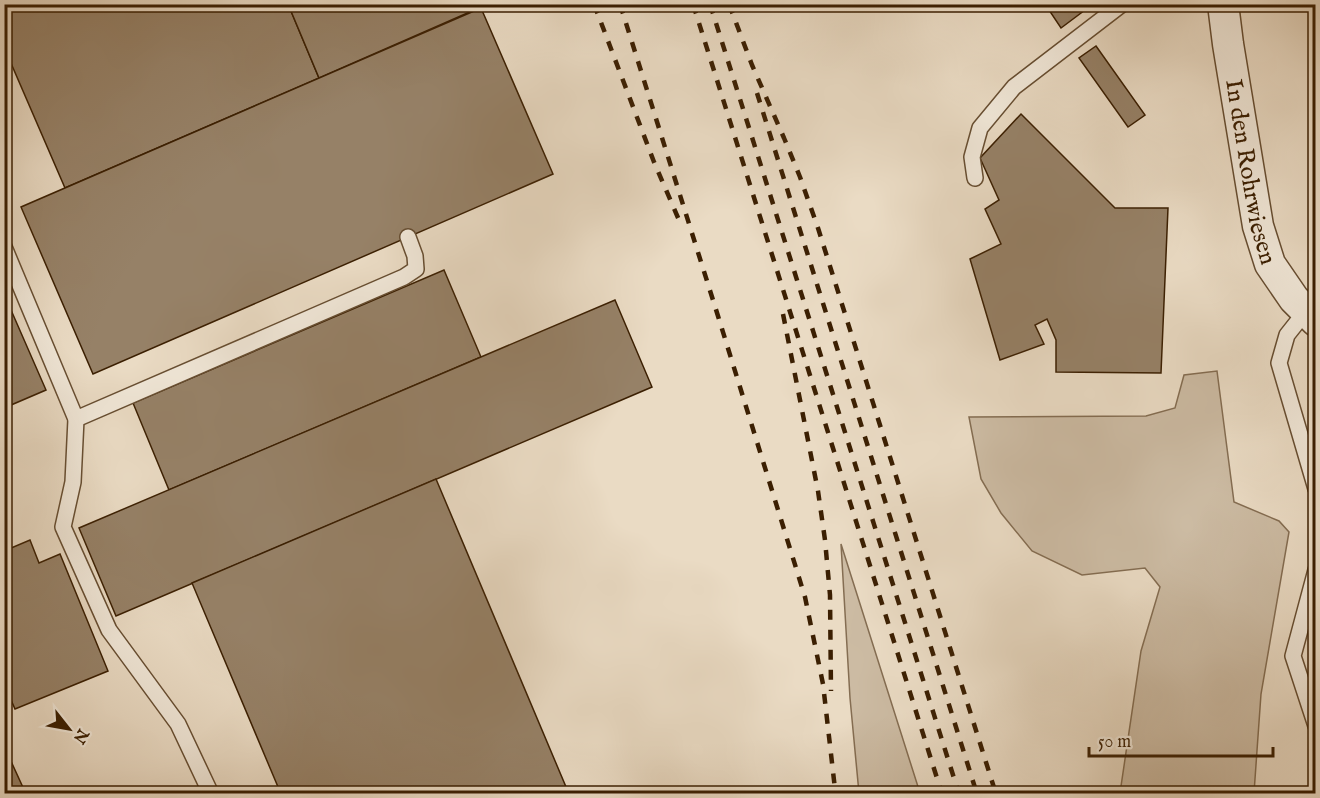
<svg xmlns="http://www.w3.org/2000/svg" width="1320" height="798" font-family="'IM FELL English',serif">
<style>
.green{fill:#ccbba3;stroke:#846d52;stroke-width:1.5}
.building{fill:#968167;stroke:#3b1f02;stroke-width:1.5}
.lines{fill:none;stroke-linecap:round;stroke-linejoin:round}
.service-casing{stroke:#674e32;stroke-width:18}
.minor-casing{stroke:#674e32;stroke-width:33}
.service{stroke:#f1e8d9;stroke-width:15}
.minor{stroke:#f1e8d9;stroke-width:30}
.rail{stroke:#3b1f02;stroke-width:4.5;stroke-dasharray:10 10;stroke-linecap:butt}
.labels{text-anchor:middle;stroke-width:4.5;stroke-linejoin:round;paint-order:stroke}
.street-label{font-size:24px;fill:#3b1f02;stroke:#f1e8d9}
</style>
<rect width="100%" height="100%" fill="#eadbc4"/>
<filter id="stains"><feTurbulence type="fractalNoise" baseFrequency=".00333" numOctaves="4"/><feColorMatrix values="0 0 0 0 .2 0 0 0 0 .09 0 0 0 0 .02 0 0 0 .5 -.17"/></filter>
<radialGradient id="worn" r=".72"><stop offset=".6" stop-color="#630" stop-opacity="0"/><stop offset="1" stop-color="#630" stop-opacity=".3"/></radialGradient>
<g class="green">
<path d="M1217 371 1234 502 1279 521 1289 532 1261 694 1254 793H1120L1141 651 1160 587 1145 568 1082 575 1032 551 1001 513 981 479 969 417 1146 416 1175 408 1184 375Z"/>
<path d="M841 544 920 793H859L850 698Z"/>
</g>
<g class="building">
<path d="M4 4H288L319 78 65 188 4 47Z"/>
<path d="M288 4H488L319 78Z"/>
<path d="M1045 4H1093L1061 28Z"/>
<path d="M481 8 553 174 93 374 21 207Z"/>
<path d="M1096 46 1145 115 1128 127 1079 58Z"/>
<path d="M1021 114 1115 208H1168L1161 373 1056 372V340L1047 319 1035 325 1044 344 1000 360 970 259 1001 244 985 209 999 200 980 158Z"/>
<path d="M444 270 481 357 169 490 133 403Z"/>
<path d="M4 294 46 390 4 408Z"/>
<path d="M615 300 652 387 116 616 79 528Z"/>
<path d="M436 479 569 794H281L192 583Z"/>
<path d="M30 540 39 563 60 554 108 671 15 709 4 684V551Z"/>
<path d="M4 746 26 794H4Z"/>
</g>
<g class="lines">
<g class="service-casing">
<g id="service">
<path d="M975 178 972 157 980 128 1014 87 1122 4"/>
<path d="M4 247 76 419 73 482 63 527 109 630 178 724 211 794"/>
<path d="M1306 311 1287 335 1279 363 1316 489"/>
<path d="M76 419 404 277 416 269 415 256 408 237"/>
<path d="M1316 570 1293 656 1316 726"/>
</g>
</g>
<g class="minor-casing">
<g id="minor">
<path id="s1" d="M1223 4 1228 44 1258 226 1270 264 1294 299 1316 321"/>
</g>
</g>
<use href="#service" class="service"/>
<use href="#minor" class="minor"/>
<g class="rail">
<path d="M594 4 654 162 682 227"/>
<path d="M620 4 718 316 805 597 823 684 835 789"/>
<path d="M693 4 942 794"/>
<path d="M710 4 959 794"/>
<path d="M729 4 752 65 784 138 800 177 818 228 996 794"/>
<path d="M757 93 977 794"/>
<path d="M783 314 818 491 825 540 830 595 831 691"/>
</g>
</g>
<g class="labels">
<g class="street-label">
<text dy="8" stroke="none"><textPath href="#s1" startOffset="170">In den Rohrwiesen</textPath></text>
</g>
</g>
<rect width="1320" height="798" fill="none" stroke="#eadbc4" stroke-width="24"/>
<rect x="6" y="6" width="1308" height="786" fill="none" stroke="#3b1f02" stroke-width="3"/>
<rect x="12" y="12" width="1296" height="774" fill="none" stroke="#3b1f02" stroke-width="1.5"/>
<g transform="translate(69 729) rotate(121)" stroke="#f1e8d9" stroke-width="4.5" paint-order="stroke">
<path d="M0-4.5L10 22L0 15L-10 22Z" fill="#3b1f02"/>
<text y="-9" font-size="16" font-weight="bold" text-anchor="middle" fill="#3b1f02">N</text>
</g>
<path d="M1089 747v9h184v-9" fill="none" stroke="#3b1f02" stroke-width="3"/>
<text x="1098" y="747" font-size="18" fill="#3b1f02" stroke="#f1e8d9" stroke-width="4.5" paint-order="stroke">50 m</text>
<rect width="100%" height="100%" filter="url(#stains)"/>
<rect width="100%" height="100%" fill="url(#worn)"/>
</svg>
